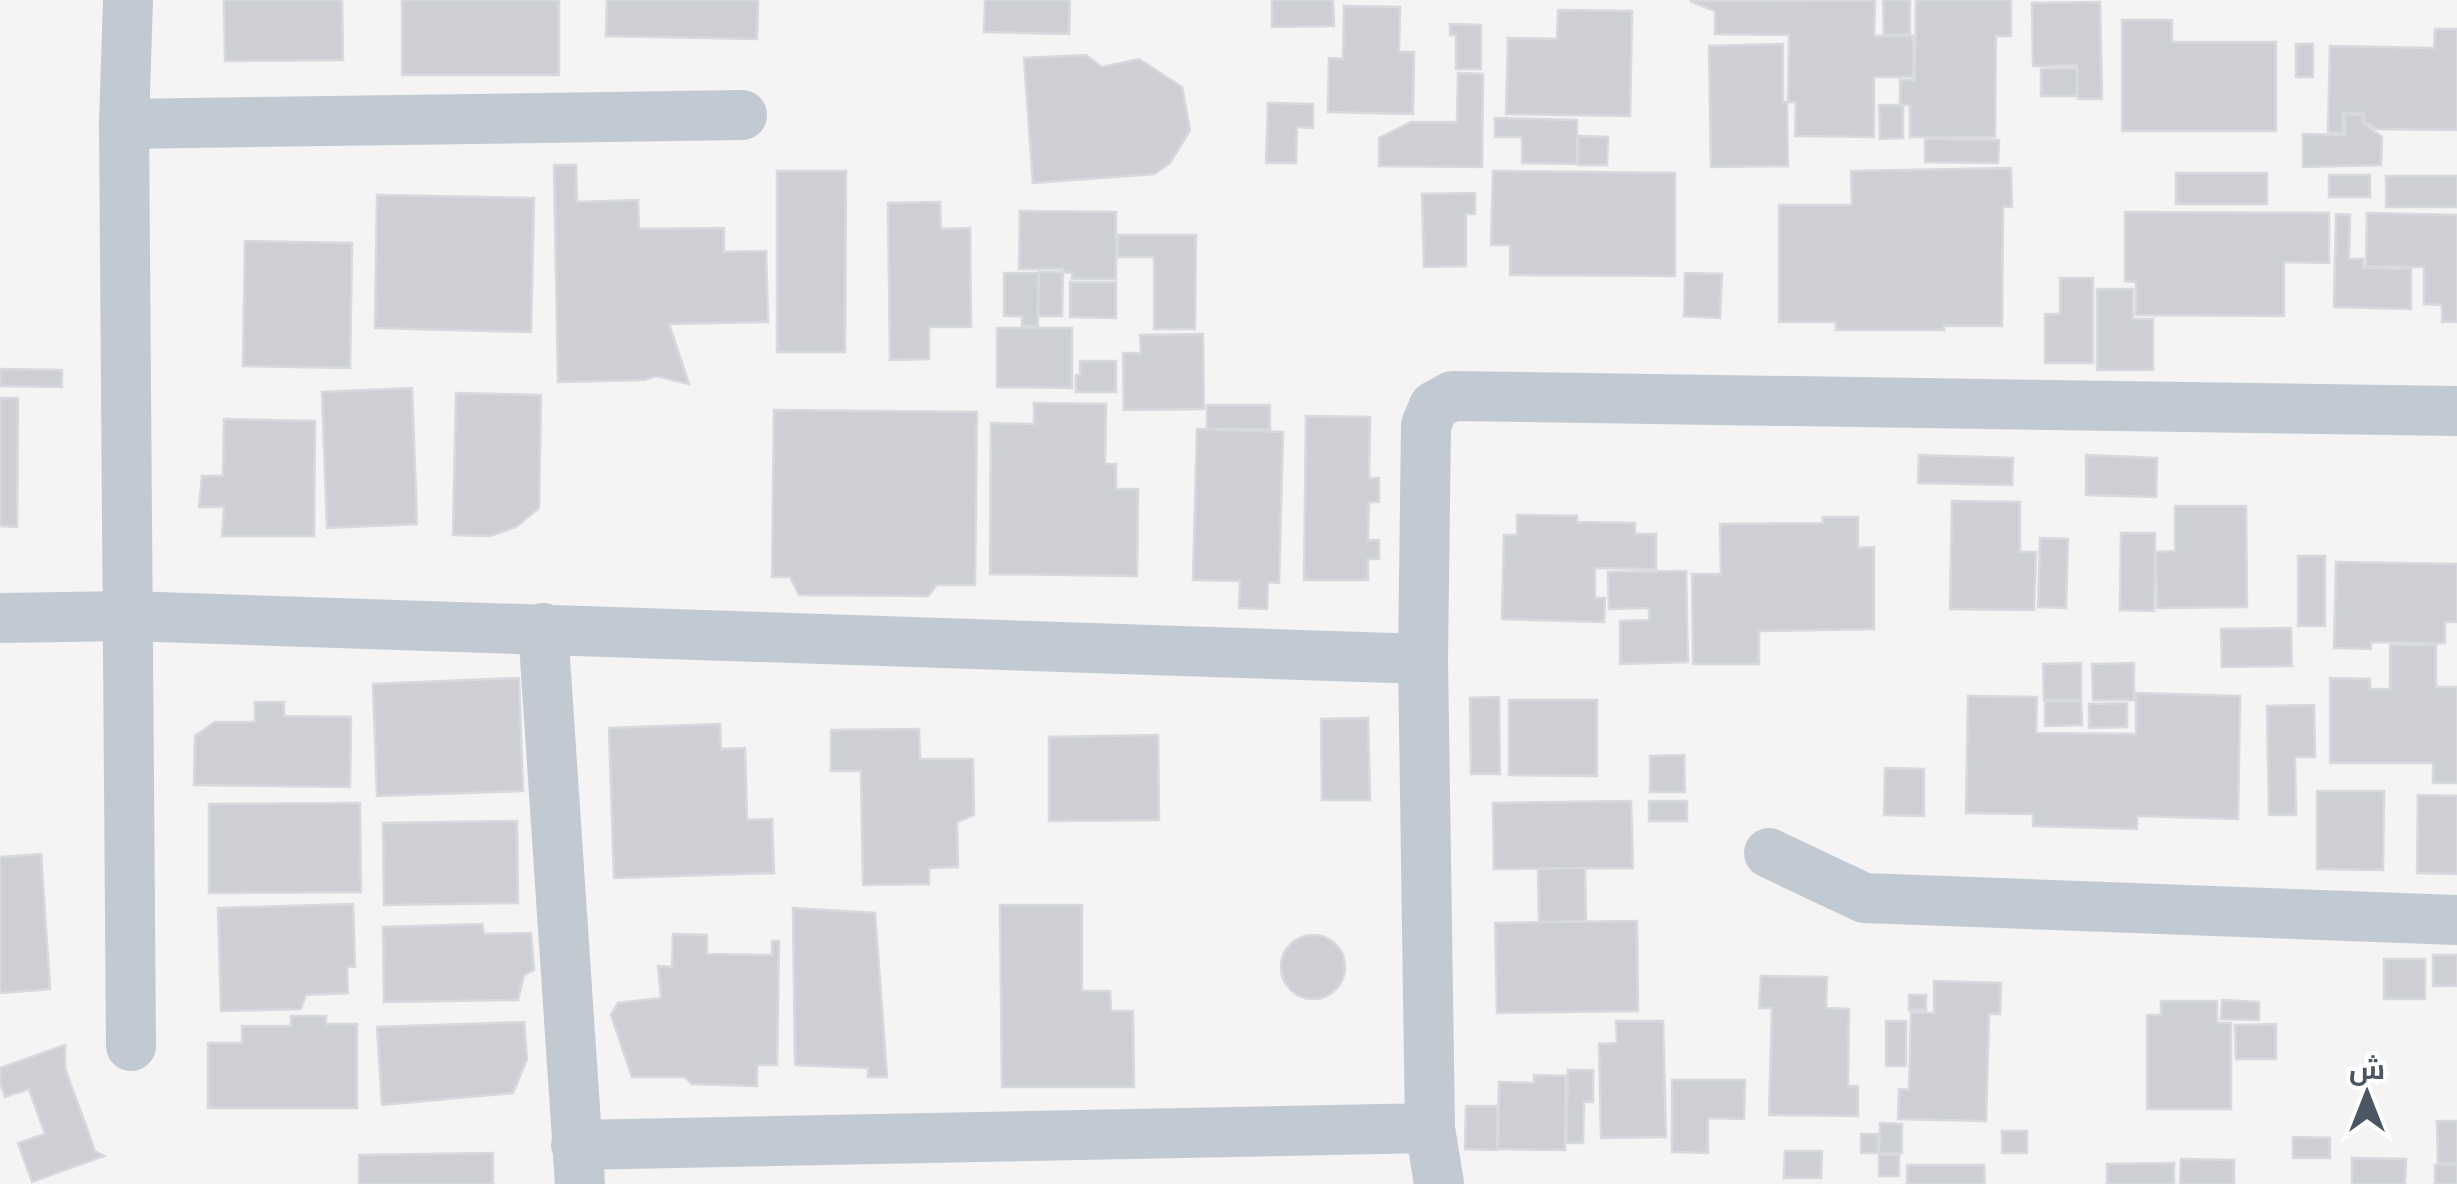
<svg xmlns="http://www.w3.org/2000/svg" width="2457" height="1184" font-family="'PT Sans',Cairo,sans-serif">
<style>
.building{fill:#cdcfd5;stroke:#d7d9de;stroke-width:2.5}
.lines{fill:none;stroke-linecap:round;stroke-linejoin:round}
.minor{stroke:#c1cad2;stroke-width:50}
</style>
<rect width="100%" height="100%" fill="#f5f3f3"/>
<g class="building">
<path d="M224 0H342L343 60 225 61Z"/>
<rect x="402" y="0" width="157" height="75"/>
<path d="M607 0H758L757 39 606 36Z"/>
<path d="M985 0H1070L1069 34 984 32Z"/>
<path d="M1272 0H1333L1334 26 1272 27Z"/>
<path d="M1875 0 1874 36H1913V77H1874V137L1795 136 1796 102H1788L1789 35 1715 34V11L1690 1Z"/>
<path d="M1883 0H1910V34L1884 35Z"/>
<path d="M1916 0H2011V36H1996L1995 137H1910V105H1900V80H1915Z"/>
<path d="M2100 2 2102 99H2078L2077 65 2033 66 2032 3Z"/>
<path d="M1344 6 1400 7 1399 52H1414L1413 114 1328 112 1329 58 1343 59Z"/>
<path d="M1558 10 1632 11 1630 116 1506 114 1508 38 1557 39Z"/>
<path d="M2122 20H2172V42H2276V131H2122Z"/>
<path d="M1450 24 1481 25V69H1456V35H1450Z"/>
<path d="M2435 29H2457V130L2376 129 2364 121V113H2343V133L2328 132 2330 46 2434 48Z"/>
<path d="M1783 44V102H1787L1788 166 1711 167 1709 46Z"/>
<rect x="2296" y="44" width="17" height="33"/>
<path d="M1086 55 1102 67 1139 59 1182 87 1190 130 1170 163 1154 174 1033 183 1024 58Z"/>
<path d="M2077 68V96H2041V69Z"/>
<path d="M1458 73 1483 74 1482 167 1379 166V138L1411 122H1457Z"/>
<path d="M1268 103 1313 104V128L1297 127 1296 163H1266Z"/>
<path d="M1879 105H1903V138L1880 139Z"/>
<path d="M2345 114 2363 115 2362 122 2382 137 2381 165 2303 167V134L2345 135Z"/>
<path d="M1495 118 1577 120V164L1522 163V137H1495Z"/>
<path d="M1578 136 1608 137 1607 165H1578Z"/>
<path d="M1925 139 1999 140 1998 163 1925 162Z"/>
<path d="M554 165H576L577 202 638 200 639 229 724 228V252L766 251 768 322 669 324 689 384 656 376 645 380 558 382Z"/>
<path d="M2011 168 2012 207H2003L2002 326H1944V330H1836V322H1779V205H1852L1851 171Z"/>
<path d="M777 171H846L845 352H777Z"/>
<path d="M1493 171 1675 173V276L1510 275V245H1491Z"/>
<rect x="2176" y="173" width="91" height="31"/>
<rect x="2329" y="175" width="41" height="22"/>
<rect x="2386" y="176" width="71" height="31"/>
<path d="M1475 193V214H1466V266L1424 267 1422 194Z"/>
<path d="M377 195 534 198 531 332 375 328Z"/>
<path d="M940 202 941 229 970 228 971 327H929V359L890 360 888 203Z"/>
<path d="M1020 211 1116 212V279H1072V273L1063 272V269H1019Z"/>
<path d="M2125 212 2329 213V263L2284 262V316L2136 315V282L2125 281Z"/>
<path d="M2367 213 2457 215V322H2442V305L2424 304V267L2366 266Z"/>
<path d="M2336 214 2350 215 2349 259H2363V268L2411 269V309L2334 307Z"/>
<path d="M1118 235H1196L1195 329H1154V257H1118Z"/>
<path d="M245 241 352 243 350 368 243 366Z"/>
<path d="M1039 272H1063L1062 316H1038Z"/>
<path d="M1004 273H1038V326H1022V316H1004Z"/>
<path d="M1685 273 1722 274 1720 318 1684 316Z"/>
<path d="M2060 278H2093V363H2045V314H2060Z"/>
<path d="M1070 282H1116V318L1070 317Z"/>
<path d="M2097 289H2133V319H2153V370H2097Z"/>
<path d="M997 328H1072V388L997 387Z"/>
<path d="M1203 334 1204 409 1124 410 1123 353H1141L1140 335Z"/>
<path d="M1080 361H1116V392H1076V375H1080Z"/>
<path d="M0 369 62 370V387L0 386Z"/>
<path d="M412 388 417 524 327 528 322 392Z"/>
<path d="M456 393 541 395 539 508 516 527 490 536 453 535Z"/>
<path d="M0 398H18L17 527 0 526Z"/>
<path d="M1034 403 1106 404 1105 464H1116V489H1138L1137 576 990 574 991 423 1034 424Z"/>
<rect x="1207" y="405" width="63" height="24"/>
<path d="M774 410 977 412 975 585H937L928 596 799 595 790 577H772Z"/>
<path d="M1306 416 1370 417 1369 478H1379V502H1369L1368 540H1379V559H1368V580H1304Z"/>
<path d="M224 419 315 421 314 536H222L224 507H199L202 476H223Z"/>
<path d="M1197 429 1283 432 1279 583 1268 582 1267 609 1239 608 1240 581 1193 580Z"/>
<path d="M1919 455 2013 458 2012 485 1918 483Z"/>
<path d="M2086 455 2157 458 2156 497 2086 495Z"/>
<path d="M1952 501 2020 502V552H2036L2034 610 1950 609Z"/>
<path d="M2175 506H2246L2247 607 2157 608 2156 552 2175 551Z"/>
<path d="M1517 515 1577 516V522L1635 523V534H1656V569L1595 568V598H1605L1604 622 1502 619 1504 535H1517Z"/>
<path d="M1823 517H1858V548L1874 547V629L1759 631V664H1693L1692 574H1721L1720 524 1823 523Z"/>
<path d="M2121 533H2155L2154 611 2120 610Z"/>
<path d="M2040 538 2068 539 2066 608 2038 607Z"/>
<rect x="2298" y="556" width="27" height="70"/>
<path d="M2336 562 2457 564V622H2445V643L2371 642V649L2334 648Z"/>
<path d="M1686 571 1688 662 1620 664V621L1649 620V608L1609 609 1608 572Z"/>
<path d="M2291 628 2292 666 2222 667 2221 629Z"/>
<path d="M2390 645H2436V687H2457V783H2433V763H2330V678L2370 679V689H2390Z"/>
<path d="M2081 663V700H2044L2043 664Z"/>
<path d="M2134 663V700H2093L2092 664Z"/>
<path d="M519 678 523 791 377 796 373 684Z"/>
<path d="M2136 693 2240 696 2238 819 2137 816V829L2033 826V814L1966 813 1968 696 2037 697 2036 733 2136 734Z"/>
<path d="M1499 697 1500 774H1471L1470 698Z"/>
<path d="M1509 700H1597V776L1509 775Z"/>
<path d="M2081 701 2082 725 2045 726V702Z"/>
<path d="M255 702H284V716L351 717 350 787 194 785 195 736 215 722H255Z"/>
<path d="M2127 703V727L2089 728V704Z"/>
<path d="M2314 705 2315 757H2295L2296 815H2269L2267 706Z"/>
<path d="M1368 718 1370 800H1322L1321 719Z"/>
<path d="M720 724 721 749 745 748 747 820 772 819 774 873 614 878 609 728Z"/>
<path d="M919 729 920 759H973L974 815 957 822 958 867 929 868V884L863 885 861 771H831V730Z"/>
<path d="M1158 735 1159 820 1049 821V737Z"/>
<path d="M1684 755 1685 792H1650V756Z"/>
<path d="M1885 768 1924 769V816L1884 815Z"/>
<path d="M2317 791H2384L2383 870 2317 869Z"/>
<path d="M2418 795 2457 796V874L2417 873Z"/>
<path d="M1631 801 1633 868 1494 869 1493 803Z"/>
<rect x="1649" y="801" width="38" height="20"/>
<path d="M360 803 361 892 209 893V804Z"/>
<path d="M517 821 518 903 384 905 383 823Z"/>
<path d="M41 854 50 989 0 993V857Z"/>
<path d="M1585 868 1586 921 1539 922 1538 869Z"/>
<path d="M353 904 355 967H347L348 993 306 995 301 1009 221 1011 218 908Z"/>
<path d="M1000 905H1082V991H1110L1111 1011H1133L1134 1087H1002Z"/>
<path d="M793 908 875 913 887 1077H868V1068L795 1065Z"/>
<path d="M1637 921 1638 1011 1497 1013 1495 923Z"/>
<path d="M482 924 484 934 531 933 534 970 524 975 518 1000 384 1002 383 927Z"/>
<path d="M673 934 707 935V954L772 955V941H779L777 1065H757V1086L692 1084 685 1077H632L611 1015 618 1003 661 998 658 966 672 967Z"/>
<circle cx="1313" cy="967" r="32"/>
<rect x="2433" y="955" width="24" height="31"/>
<rect x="2384" y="959" width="41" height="40"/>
<path d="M1761 976 1827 977 1826 1008 1849 1009 1848 1086H1858V1116L1769 1115 1772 1008H1759Z"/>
<path d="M1934 981 2001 983 2000 1014H1989L1986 1121 1898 1119 1899 1089 1909 1090 1911 1012 1934 1013Z"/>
<rect x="1909" y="995" width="17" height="15"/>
<path d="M2222 1000 2259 1002V1020L2221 1019Z"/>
<path d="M2161 1001H2217V1023H2231V1109H2147V1015H2161Z"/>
<path d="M291 1016H326V1024H357V1108H208V1043H242V1026H291Z"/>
<path d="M1616 1021H1663L1666 1137 1601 1138 1599 1044 1617 1043Z"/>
<rect x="1886" y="1021" width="20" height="45"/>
<path d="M524 1022 527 1059 513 1093 382 1105 377 1027Z"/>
<path d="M2276 1024V1059H2236L2235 1025Z"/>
<path d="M65 1045V1068L95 1151 104 1156 32 1182 18 1143 45 1134 29 1089 5 1097 0 1083V1068Z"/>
<path d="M1568 1070H1593V1102H1584L1583 1143H1566Z"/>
<path d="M1534 1075 1566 1076 1565 1150 1498 1149 1499 1082 1534 1083Z"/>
<path d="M1672 1080H1745L1744 1119 1708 1118V1153L1672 1152Z"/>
<path d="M1466 1106H1497V1150L1465 1149Z"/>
<path d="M2437 1121H2457V1163H2438Z"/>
<path d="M1880 1123 1902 1124V1153H1879Z"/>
<rect x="2002" y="1131" width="25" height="22"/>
<rect x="1861" y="1134" width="17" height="19"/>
<path d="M2293 1137 2330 1138V1158H2293Z"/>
<path d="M1785 1151H1822L1821 1178H1784Z"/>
<path d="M493 1153V1184H359V1155Z"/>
<path d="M1879 1154 1899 1155V1176H1879Z"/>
<path d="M2352 1158 2406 1159 2405 1184H2352Z"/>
<path d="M2181 1159 2234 1160V1184H2180Z"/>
<path d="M2174 1163V1184H2107V1164Z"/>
<path d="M1907 1165H1984L1985 1184H1907Z"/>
<rect x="2435" y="1165" width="22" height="19"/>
</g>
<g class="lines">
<g class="minor">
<path d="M128 0 124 124 131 1046"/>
<path d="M124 124 742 115"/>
<path d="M0 618 128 616 1423 659 1426 425 1434 406 1452 396 2457 411"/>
<path d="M543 628 580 1184"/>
<path d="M1769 853 1864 898 2457 920"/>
<path d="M1430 1128 1439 1184"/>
<path d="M576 1145 1430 1128 1423 659"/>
</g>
</g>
<g transform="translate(2367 1094)" stroke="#ffffff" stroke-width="8" paint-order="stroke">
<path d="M0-8L18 38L0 25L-18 38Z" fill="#4a5661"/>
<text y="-15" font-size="28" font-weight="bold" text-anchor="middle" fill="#4a5661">ش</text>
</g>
</svg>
